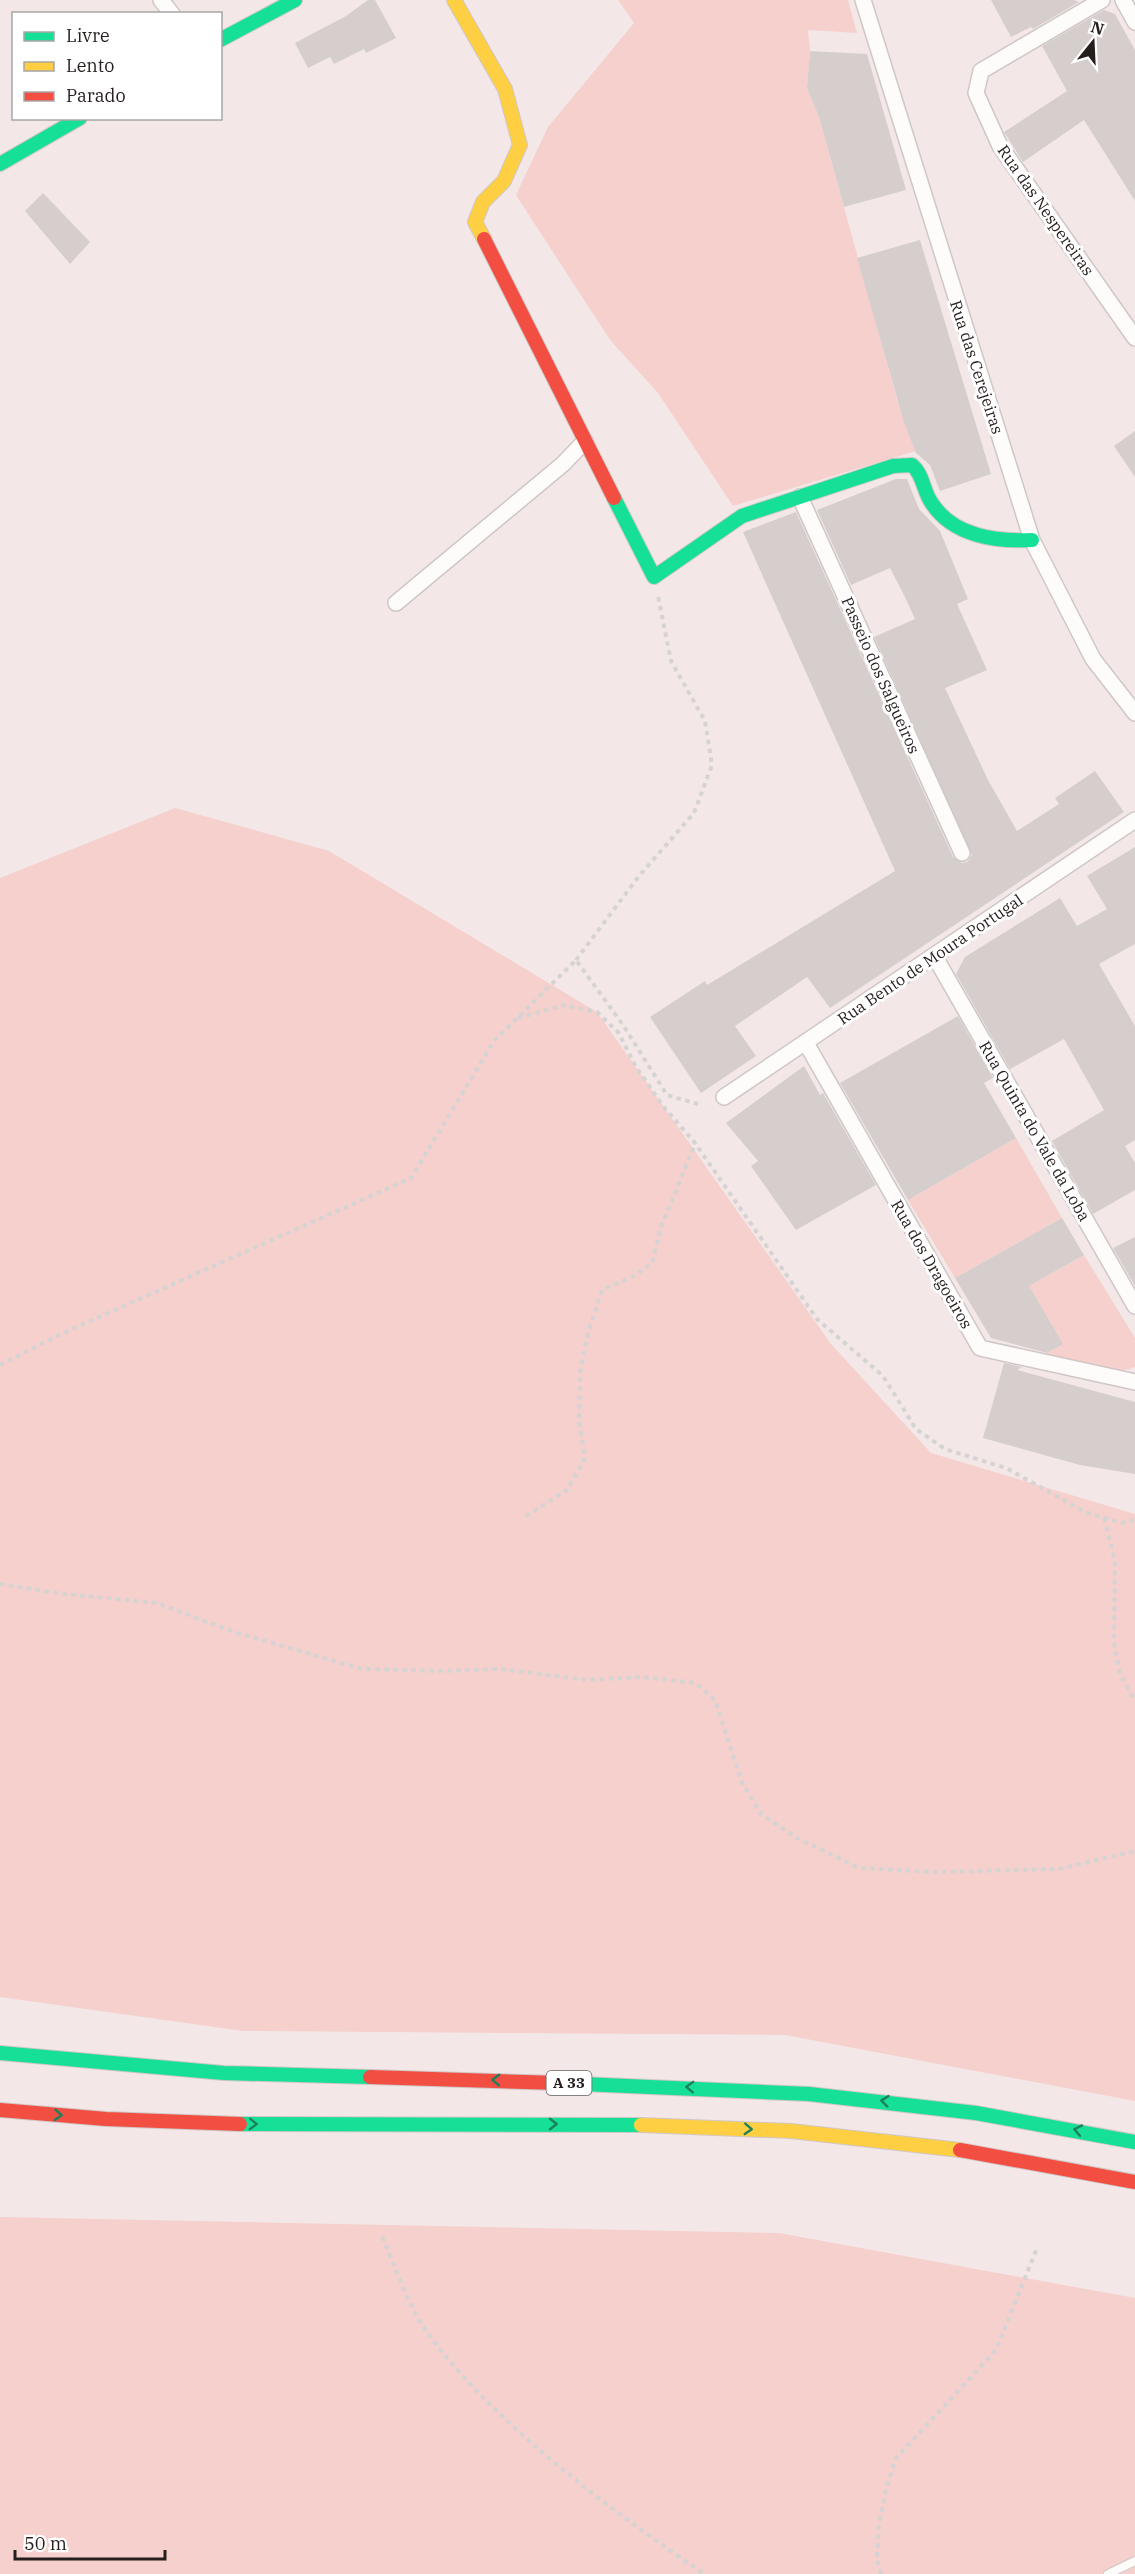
<svg xmlns="http://www.w3.org/2000/svg" width="1135" height="2574" font-family="'IBM Plex Serif',serif">
<style>
.green{fill:#f5d0cd}
.building{fill:#d6cecd}
.lines{fill:none;stroke-linecap:round;stroke-linejoin:round}
.lane-casing{stroke:#cfc7c6;stroke-width:10}
.street-casing{stroke:#cfc7c6;stroke-width:18}
.fast-casing{stroke:#cfc7c6;stroke-width:16}
.slow-casing{stroke:#cfc7c6;stroke-width:16}
.jam-casing{stroke:#cfc7c6;stroke-width:16}
.path{stroke:#d6d3d3;stroke-width:4;stroke-dasharray:4.5 4.5;stroke-linecap:butt}
.lane{stroke:#fdfcfb;stroke-width:8}
.street{stroke:#fdfcfb;stroke-width:15}
.fast{stroke:#16e098;stroke-width:14}
.slow{stroke:#ffcf43;stroke-width:14}
.jam{stroke:#f24e42;stroke-width:14}
.oneway{stroke:#1e7f5a}
.labels{text-anchor:middle;stroke-width:6;stroke-linejoin:round;paint-order:stroke}
.shield{fill:#fff;stroke:#666261;stroke-width:1.5}
.shield-label{font-size:15px;font-weight:bold;fill:#251e1d}
.street-label{font-size:16px;fill:#251e1d;stroke:#fff}
</style>
<rect width="100%" height="100%" fill="#f3e8e7"/>
<g class="green">
<path d="M618 0H848L857 33 808 30 810 51 807 88 819 117 897 399 916 451 733 506 658 393 610 340 516 195 548 127 634 23Z"/>
<path d="M175 808 329 851 597 1012 831 1344 931 1453 1135 1514V2101L785 2035 243 2031 0 1997V878Z"/>
<path d="M1016 1138 1062 1218 955 1278 908 1200Z"/>
<path d="M1084 1255 1135 1338V1367C1108 1379 1073 1361 1046 1354L1062 1344 1029 1286Z"/>
<path d="M0 2217 779 2233 1135 2298V2574H0Z"/>
</g>
<g class="building">
<path d="M368 0H375L396 38 366 53 364 49 334 64 330 57 308 68 295 43 346 16Z"/>
<path d="M991 0H1073L1079 2 1033 29 1031 27 1011 37Z"/>
<path d="M1104 10 1115 14 1135 50V201L1084 120 1023 162 1004 132 1067 91 1042 46Z"/>
<path d="M810 51 867 54 906 190 844 207 819 117 807 88Z"/>
<path d="M43 193 90 242 70 264 25 211Z"/>
<path d="M920 240 991 474 940 491 930 465 916 453 904 422 857 258Z"/>
<path d="M1135 431V477L1114 446Z"/>
<path d="M896 479H907L919 509 940 531 968 599 957 604 987 670 945 688 988 780 1017 831 1059 804 1055 798 1095 771 1124 812 830 1008 807 977 735 1026 756 1056 701 1093 650 1017 705 981 707 985 895 871 743 532 796 512 953 857 962 863 967 862 972 855 874 637 915 619 905 597 890 568 851 585 817 510Z"/>
<path d="M1135 847V944L1099 964 1135 1026V1140L1125 1146 1135 1163V1190L1093 1214 1052 1141 1104 1110 1064 1039 1010 1069 956 974 965 957 1060 898 1077 926 1107 909 1087 876Z"/>
<path d="M958 1016 993 1078 984 1083 1016 1138 908 1200 840 1083Z"/>
<path d="M804 1066 820 1095 823 1093 876 1185 796 1230 751 1166 758 1161 726 1123Z"/>
<path d="M1062 1218 1084 1255 1029 1286 1063 1344 1047 1353 991 1338 955 1278Z"/>
<path d="M1135 1237V1286L1113 1248Z"/>
<path d="M1004 1363 1022 1367 1017 1370 1135 1402V1474L1080 1465 983 1438Z"/>
</g>
<g class="lines">
<g class="lane-casing">
<path id="lane" d="M1108 2574 1135 2561"/>
</g>
<g class="street-casing">
<g id="street">
<path d="M161 0 172 14"/>
<path d="M863 0 1032 540 1093 659 1135 713"/>
<path d="M1102 0 981 71 976 93 1000 146 1135 338"/>
<path d="M1123 0 1135 22"/>
<path d="M800 497 962 853"/>
<path d="M396 603 563 464 585 441"/>
<path d="M935 957 1135 1306"/>
<path d="M806 1043 980 1348 1135 1382"/>
<path d="M724 1097 1135 820"/>
</g>
</g>
<g class="fast-casing">
<g id="fast">
<path d="M220 40 295 0"/>
<path d="M0 164 80 118"/>
<path d="M614 498 654 577 742 516 893 466 912 465C923 474 923 490 931 502 952 536 996 542 1032 540"/>
<path d="M0 2053 224 2073 370 2077"/>
<path d="M559 2083 809 2094 976 2113 1135 2142"/>
<path d="M240 2124 641 2125"/>
</g>
</g>
<g class="slow-casing">
<g id="slow">
<path d="M454 0 505 89 520 145 504 181 483 202 475 222 484 239"/>
<path d="M641 2125 791 2131 960 2150"/>
</g>
</g>
<g class="jam-casing">
<g id="jam">
<path d="M484 239 614 498"/>
<path d="M370 2077 559 2083"/>
<path d="M0 2110 106 2119 240 2124"/>
<path d="M960 2150 1135 2182"/>
</g>
</g>
<g class="path">
<path d="M576 960 639 876 694 813 712 765 705 721 671 661 658 596"/>
<path d="M518 1018 564 1005 597 1012 618 1032 636 1067 663 1106 695 1143 817 1319 883 1376 916 1429 945 1449 1006 1468 1085 1512 1121 1523 1135 1520"/>
<path d="M0 1365 61 1334 411 1178 494 1041 576 960 623 1025 667 1095 698 1104"/>
<path d="M526 1516 567 1490 585 1458 579 1420 580 1373 589 1330 602 1290 634 1276 652 1263 661 1227 695 1144"/>
<path d="M1104 1518 1115 1561 1114 1643 1120 1674 1135 1701"/>
<path d="M0 1584 64 1594 157 1603 234 1632 362 1669 440 1671 500 1669 587 1680 643 1677 695 1683 715 1700 742 1783 762 1815 797 1838 859 1868 933 1872 1059 1869 1135 1851"/>
<path d="M382 2237C394 2263 408 2304 424 2328 491 2422 609 2509 704 2574"/>
<path d="M881 2574 877 2559 879 2524 886 2489 896 2458 996 2350 1037 2248"/>
</g>
<use href="#lane" class="lane"/>
<use href="#street" class="street"/>
<use href="#fast" class="fast"/>
<use href="#slow" class="slow"/>
<use href="#jam" class="jam"/>
</g>
<defs><path id="oneway-chevron" d="M-2-3.5L2.5 0L-2 3.5" fill="none" stroke-width="1.6" stroke-linecap="round" stroke-linejoin="round" transform="scale(1.5)"/></defs>
<g class="oneway">
<use href="#oneway-chevron" transform="translate(496 2080) rotate(-179)"/>
<use href="#oneway-chevron" transform="translate(690 2087) rotate(-178)"/>
<use href="#oneway-chevron" transform="translate(885 2101) rotate(-174)"/>
<use href="#oneway-chevron" transform="translate(58 2115) rotate(4)"/>
<use href="#oneway-chevron" transform="translate(253 2124) rotate(2)"/>
<use href="#oneway-chevron" transform="translate(553 2124)"/>
<use href="#oneway-chevron" transform="translate(748 2129) rotate(3)"/>
<use href="#oneway-chevron" transform="translate(1078 2130) rotate(-169)"/>
</g>
<g class="labels">
<rect class="shield" x="546.5" y="2071" width="45" height="24" rx="4.5"/>
<g class="shield-label">
<text x="569" y="2088">A 33</text>
</g>
<g class="street-label">
<text transform="translate(1046 210) rotate(55)" y="6">Rua das Nespereiras</text>
<text transform="translate(977 367) rotate(72)" y="6">Rua das Cerejeiras</text>
<text transform="translate(881 675) rotate(66)" y="6">Passeio dos Salgueiros</text>
<text transform="translate(930 959) rotate(-34)" y="6">Rua Bento de Moura Portugal</text>
<text transform="translate(1035 1131) rotate(60)" y="6">Rua Quinta do Vale da Loba</text>
<text transform="translate(932 1264) rotate(60)" y="6">Rua dos Dragoeiros</text>
</g>
</g>
<rect x="12" y="12" width="210" height="108" fill="#ffffff" stroke="#a8a5a5" stroke-width="1.5"/>
<rect x="24" y="32" width="30" height="9" fill="#16e098" stroke="#a8a5a5" stroke-width="1.5"/>
<text x="66" y="42" font-size="18" fill="#251e1d">Livre</text>
<rect x="24" y="62" width="30" height="9" fill="#ffcf43" stroke="#a8a5a5" stroke-width="1.5"/>
<text x="66" y="72" font-size="18" fill="#251e1d">Lento</text>
<rect x="24" y="92" width="30" height="9" fill="#f24e42" stroke="#a8a5a5" stroke-width="1.5"/>
<text x="66" y="102" font-size="18" fill="#251e1d">Parado</text>
<g transform="translate(1093 42) rotate(18)" stroke="#ffffff" stroke-width="4.5" paint-order="stroke">
<path d="M0-4.5L10 22L0 15L-10 22Z" fill="#251e1d"/>
<text y="-9" font-size="16" font-weight="bold" text-anchor="middle" fill="#251e1d">N</text>
</g>
<path d="M15 2550v9h150v-9" fill="none" stroke="#251e1d" stroke-width="3"/>
<text x="24" y="2550" font-size="18" fill="#251e1d" stroke="#ffffff" stroke-width="4.5" paint-order="stroke">50 m</text>
</svg>
